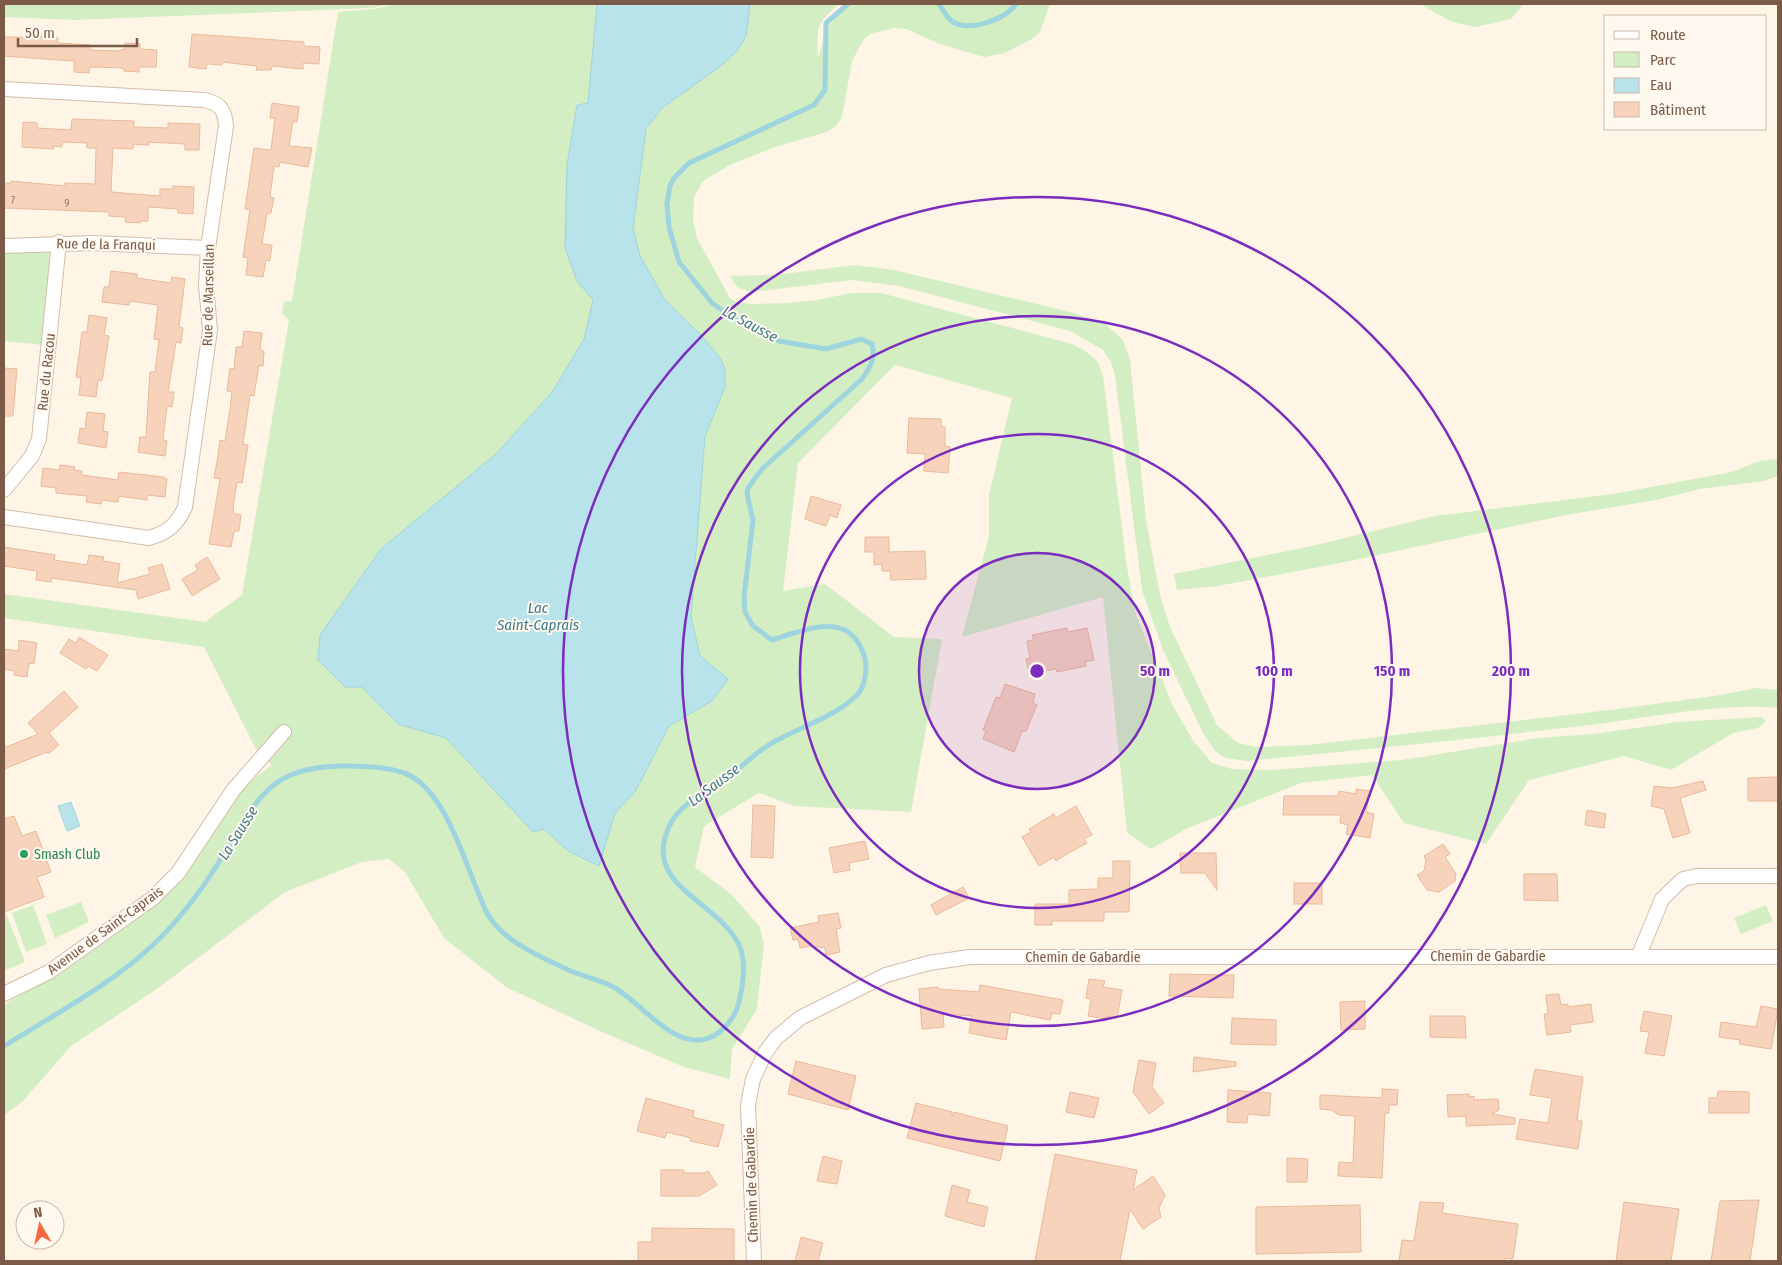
<svg xmlns="http://www.w3.org/2000/svg" width="1782" height="1265" font-family="'Fira Sans Condensed',sans-serif">
<style>
.green{fill:#d4eec3}
.water{fill:#b9e3eb;stroke:#9ed4de}
.lines{fill:none;stroke-linecap:round;stroke-linejoin:round}
.stream{stroke:#9ed4de;stroke-width:5}
.building{fill:#f7d3bc;stroke:#ebb99a}
.street-casing{stroke:#d3bcab;stroke-width:16}
.street{stroke:#fff;stroke-width:14}
.ring{fill:none;stroke:#7b2cbf;stroke-width:2.5}
.leisure-dot{fill:#2e9e5b;stroke:#fff9ef;stroke-width:2}
.labels{text-anchor:middle;stroke-width:4;stroke-linejoin:round;paint-order:stroke}
.number-label{font-size:11px;fill:#9b7865}
.street-label{font-size:14px;fill:#7c5a48;stroke:#fff9ef}
.leisure-label{font-size:14px;fill:#27864d;stroke:#fff9ef;text-anchor:start}
.water-label{font-size:15px;font-style:italic;fill:#3c7c8a;stroke:#fff9ef}
.centre{fill:#7b2cbf;stroke:#fff9ef;stroke-width:2.5}
.ring-label{font-size:15px;text-anchor:middle;font-weight:bold;fill:#7b2cbf;stroke:#fff9ef;stroke-width:4;stroke-linejoin:round;paint-order:stroke}
</style>
<rect width="100%" height="100%" fill="#fef5e7"/>
<g class="green">
<path d="M4 4H391L372 8 75 20 4 17Z"/>
<path d="M396 4H839C817 22 816 29 818 58L827 28 846 4H1050L1040 32 1032 39 1005 53 984 57 940 44 906 29 895 28 870 34 864 39 852 61 842 117 836 126 827 132 775 147 730 165 703 181 694 197 693 220 697 238 730 298 736 302 752 304 788 303 817 300 851 293H881L1072 344 1087 352 1098 362 1103 376 1127 567 1136 615 1172 704 1194 742 1212 763 1232 769 1272 770 1402 760 1538 738 1593 734 1678 722 1762 717 1766 722 1758 728 1733 733 1671 770 1624 756 1529 780 1486 844 1404 823 1372 775 1301 783 1186 829 1151 849 1127 833 1103 597 962 637 989 536V495L1012 398 895 365 798 463 783 591 825 584 894 637 942 639 911 812 794 806 759 793 704 826 695 867 732 895 760 927 764 945 757 1009 732 1049 730 1079 684 1067 602 1032 506 987 444 938 405 872 389 859 362 862 285 892 157 989 71 1046 23 1101 4 1115V1005L91 952 166 892 198 856 234 799 248 783 272 765 256 749 204 647 4 618V594L205 622 242 595 289 320 282 314 284 302 292 301 338 12 374 9Z"/>
<path d="M1420 4H1524L1511 19 1476 27 1452 22Z"/>
<path d="M49 250 52 252 43 345 4 341V251Z"/>
<path d="M856 265 894 270 1070 312 1105 324 1123 340 1130 360 1146 520 1160 595 1170 627 1217 725 1238 743 1256 747 1309 745 1610 710 1721 695 1755 688 1778 690V708C1720 702 1642 719 1582 726 1471 739 1359 750 1247 761L1225 758 1215 751 1203 733 1163 650 1142 590 1115 375 1111 362 1103 350 1070 331 899 286 852 280 751 292 737 287 730 276 774 275Z"/>
<path d="M1777 459 1778 476 1764 481 1700 489 1656 500 1566 515 1340 563 1218 586 1177 590 1174 574 1316 545 1435 516 1613 494 1732 472 1759 461Z"/>
<path d="M81 902 89 922 55 938 46 915Z"/>
<path d="M33 905 47 944 26 952 12 913Z"/>
<path d="M1766 905 1773 921 1741 934 1734 918Z"/>
<path d="M6 913 25 962 4 971V914Z"/>
</g>
<g class="water">
<path d="M597 4H749L750 6 746 36 737 51 721 66 662 108 646 129 633 228 640 256 665 300 700 334 720 358 725 369V387L705 436 691 616 700 656 728 679 712 701 669 726 635 792 615 813 599 866 568 851 544 829 533 832 446 738 398 724 362 687H345L318 660 320 635 381 549 496 454 553 391 584 339 593 300 577 281 565 248 567 165 577 105 588 103Z"/>
<path d="M71 802 80 826 67 831 58 806Z"/>
</g>
<g class="lines">
<g class="stream">
<path d="M939 4C943 10 947 18 953 22 971 32 1006 19 1016 4"/>
<path d="M4 1046C55 1014 111 985 155 943 180 919 201 891 219 862 259 800 265 765 349 766 367 766 387 767 404 773 447 787 468 875 487 913 502 941 542 958 571 971 585 977 602 980 615 988 642 1003 674 1051 709 1038 723 1033 736 1016 739 1002 743 987 746 963 740 947 719 899 636 886 672 821 682 803 706 793 722 782 739 770 754 753 772 743 799 727 833 718 856 696 863 689 866 677 866 667 866 659 863 651 859 644 841 612 799 632 772 640L753 626 745 612 744 597 753 520 747 494 748 488 762 469 862 379C870 367 876 359 872 344L861 339 826 349 779 341 739 322 712 303 679 262 669 227 667 204 670 186 674 178 689 163 814 105 825 90 826 23 848 4"/>
</g>
</g>
<g class="building">
<path d="M26 32 41 33V37L58 38V43L90 45V50L117 51 125 49V43L140 44V49L157 50 156 67H139V72L124 71V68L90 67 89 73 74 72V61L4 56V37H26Z"/>
<path d="M192 34 304 42V46L320 47 319 64 303 63V69L272 66 271 70H256L257 66 222 62V65L207 64 206 69 189 67Z"/>
<path d="M272 103 299 107 297 122 293 121 289 146 312 148 308 167 280 162 279 167 274 166 270 197 274 198 271 213H267L262 244 272 245 270 261 266 260 263 277 246 275 248 258 243 257 250 210 245 209 254 148 271 150 275 118H270Z"/>
<path d="M72 119 134 121V127L168 128V123L200 124 199 150H185V144L149 142V145L133 144V149L113 148 111 192 160 196V189H173V186L194 187 193 214 178 213V209L148 207V221H140V223L125 222 126 217 109 216V212L4 208V183H11V181L65 186V183L95 184 96 148H87V143L62 142V147L54 146 53 149 22 147 23 122 37 123V128L71 130Z"/>
<path d="M111 271 137 274V278L171 283 172 277 185 279 179 327 183 328 181 343 176 342 168 392H174L172 407 167 406 163 440 167 441 165 456 138 452 140 437H146L150 372H155L159 340 154 339 158 305 130 301 129 305 102 302 104 287H109Z"/>
<path d="M89 315 107 318 104 335 109 336 102 381 98 380 96 397 79 395 81 378 76 377 82 332H87Z"/>
<path d="M244 331 262 333 260 350 264 351 263 366 259 365 254 396 250 395 243 444 248 445 242 483 237 482 233 507 234 514 241 515 239 531H234L231 547 209 544 220 479 214 478 218 456 220 440 225 441 230 409 232 392 227 391 230 368 234 369 236 347H242Z"/>
<path d="M4 368 17 369 13 416H4Z"/>
<path d="M87 412 105 414 103 431 108 432 106 448 78 443 80 428 85 429Z"/>
<path d="M909 418 941 419V427H945V446L950 447 948 473 924 471 925 454 907 453Z"/>
<path d="M60 465 75 467 74 470 82 471V475L118 480 119 472 163 477 167 479 165 497 147 495V500L119 496 118 502 102 500 101 504 86 502 87 496 56 493V488L41 486 43 468 59 470Z"/>
<path d="M811 496 841 505 837 518 830 515 826 526 805 519Z"/>
<path d="M865 537H889V552L925 551 926 579 891 580 890 571H882V564L874 565V552H865Z"/>
<path d="M4 547 55 555 54 560 87 565 89 555 104 557 103 561 120 564 117 583 150 574 148 568 162 564 170 589 138 599 136 590 52 578 51 582 36 580 37 571 4 566Z"/>
<path d="M207 557 220 579 192 596 182 579 198 570 195 565Z"/>
<path d="M1067 628 1068 632 1087 628 1094 660 1085 662 1086 666 1057 672 1056 669 1029 674 1026 659 1030 658 1027 641 1034 640 1032 635Z"/>
<path d="M79 637 108 655 97 671 88 666 86 669 60 653 69 639 76 643Z"/>
<path d="M19 640 37 643 34 664 29 663 27 677 14 675 15 671 4 669V649L18 651Z"/>
<path d="M1005 684 1035 694 1033 703 1037 705 1026 731H1022L1014 752 983 739 986 731 983 730 996 697 1000 698Z"/>
<path d="M64 691 78 707 49 733 59 745 48 754 47 752 4 769V748L38 734 28 723Z"/>
<path d="M1778 777V801H1748V778Z"/>
<path d="M1703 781 1706 790 1680 798 1690 833 1673 838 1664 809 1651 806 1654 786 1672 788Z"/>
<path d="M1356 789 1370 791 1366 812 1374 814 1370 838 1346 834 1348 825 1340 823 1341 815H1283L1284 796H1338L1339 791 1356 794Z"/>
<path d="M753 805 775 806 773 858 751 857Z"/>
<path d="M1076 806 1092 835 1084 839 1087 843 1067 854 1056 861 1054 857 1039 866 1022 837 1031 832 1029 829 1054 814 1056 818Z"/>
<path d="M1587 810 1606 814 1604 828 1585 825Z"/>
<path d="M14 816 22 836 36 831 51 872 37 877 44 897 4 912V819Z"/>
<path d="M865 841 869 859 849 863 850 870 834 873 829 848Z"/>
<path d="M1443 844 1450 854 1445 857 1456 874 1455 881 1439 892 1427 890 1417 875 1424 871 1426 860 1424 856Z"/>
<path d="M1180 853H1216L1217 890 1205 873H1181Z"/>
<path d="M1113 861H1130L1129 912H1104V921H1052V925H1035V904H1069V890L1098 889V878H1113Z"/>
<path d="M1524 874H1557L1558 901 1524 900Z"/>
<rect x="1294" y="883" width="28" height="21"/>
<path d="M963 887 969 898 936 915 931 905Z"/>
<path d="M838 913 841 928 836 929 840 952 826 955 825 948 811 946 800 948 798 939 793 940 790 928 819 922 818 916Z"/>
<path d="M1170 974 1234 975 1233 998 1169 996Z"/>
<path d="M1089 979 1105 981 1103 987 1122 990 1117 1018 1107 1016V1019L1088 1016 1091 999 1086 998Z"/>
<path d="M980 985 1063 1000 1060 1014 1052 1013 1050 1020 1011 1012 1006 1040 969 1033 972 1016 943 1014 944 1027 922 1029 919 989 938 987V989L979 992Z"/>
<path d="M1559 994 1561 1005 1568 1004V1007L1591 1004 1593 1022 1570 1025 1571 1032 1547 1035 1544 1014H1548L1546 995Z"/>
<path d="M1365 1001V1029L1341 1030 1340 1002Z"/>
<path d="M1761 1006 1778 1009 1771 1049 1739 1044 1740 1040 1719 1037 1721 1022 1756 1027Z"/>
<path d="M1644 1011 1672 1016 1664 1056 1645 1053 1649 1032 1640 1031Z"/>
<path d="M1430 1016H1465L1466 1038 1430 1037Z"/>
<path d="M1232 1018 1276 1020V1045L1231 1044Z"/>
<path d="M1194 1057 1236 1062V1066L1193 1072Z"/>
<path d="M1139 1060 1156 1063 1152 1087 1164 1103 1149 1114 1133 1092Z"/>
<path d="M796 1061 856 1076 848 1110 788 1094Z"/>
<path d="M1535 1069 1583 1077 1577 1120 1582 1121 1578 1149 1516 1139 1520 1119 1548 1123 1552 1098 1530 1095Z"/>
<path d="M1382 1089 1398 1090 1397 1105H1389V1113H1385L1382 1178 1338 1176 1339 1162 1353 1163 1355 1116 1339 1115 1331 1110 1320 1109V1095L1382 1098Z"/>
<path d="M1228 1090 1271 1093 1269 1116 1248 1114 1247 1123 1227 1122Z"/>
<path d="M1718 1091 1749 1092V1113H1709V1098H1717Z"/>
<path d="M1070 1092 1099 1098 1094 1118 1066 1112Z"/>
<path d="M1469 1094V1097L1474 1096V1100L1498 1099 1499 1110 1492 1114 1515 1118V1124L1466 1126V1116L1448 1117 1447 1095Z"/>
<path d="M646 1098 694 1111 693 1117 724 1125 718 1147 690 1141 691 1138 667 1132 665 1138 637 1131Z"/>
<path d="M916 1103 952 1112V1117L954 1112 1008 1126 1000 1161 907 1138Z"/>
<path d="M1055 1154 1137 1170 1133 1190 1153 1176 1165 1195 1159 1208 1161 1217 1143 1229 1130 1209 1120 1261H1035Z"/>
<path d="M823 1156 842 1161 837 1184 817 1181Z"/>
<path d="M1287 1158 1308 1159 1307 1182H1287Z"/>
<path d="M661 1170H684L683 1173H704L708 1171 717 1185 699 1196H661Z"/>
<path d="M952 1185 970 1190 967 1202 988 1207 984 1227 945 1216Z"/>
<path d="M1759 1200 1750 1261H1711L1720 1201Z"/>
<path d="M1420 1202 1444 1203 1442 1213 1518 1224 1513 1259 1505 1258 1504 1261H1399L1402 1240 1414 1241Z"/>
<path d="M1624 1202 1679 1209 1671 1261H1616Z"/>
<path d="M1360 1205 1361 1252 1256 1254V1207Z"/>
<path d="M652 1228 734 1229V1261H638V1242H652Z"/>
<path d="M801 1237 823 1243 818 1261H795Z"/>
</g>
<g class="lines">
<g class="street-casing">
<g id="street">
<path d="M4 89 204 100C220 103 225 110 226 126L208 248 206 285 210 330 185 507C177 525 167 533 149 538L4 517"/>
<path d="M4 246 92 243 208 248"/>
<path d="M4 490 32 456 39 439 59 242"/>
<path d="M1639 955 1662 899 1683 879 1697 876H1778"/>
<path d="M4 994 49 972 153 898 178 873 234 789 284 732"/>
<path d="M754 1261 748 1105 753 1079 765 1053 776 1038 800 1018 886 975 929 963 970 957H1778"/>
</g>
</g>
<use href="#street" class="street"/>
</g>
<circle cx="1037" cy="671" r="118" fill="#7b2cbf" fill-opacity=".12"/>
<g class="ring">
<circle cx="1037" cy="671" r="118"/>
<circle cx="1037" cy="671" r="237"/>
<circle cx="1037" cy="671" r="355"/>
<circle cx="1037" cy="671" r="474"/>
</g>
<circle class="leisure-dot" cx="24" cy="854" r="5"/>
<g class="labels">
<g class="number-label">
<text x="13" y="204">7</text>
<text x="67" y="207">9</text>
</g>
<g class="street-label">
<text transform="translate(106 244) rotate(1)" y="5">Rue de la Franqui</text>
<text transform="translate(208 295) rotate(-89)" y="5">Rue de Marseillan</text>
<text transform="translate(46 372) rotate(-84)" y="5">Rue du Racou</text>
<text transform="translate(105 930) rotate(-36)" y="5">Avenue de Saint-Caprais</text>
<text x="1488" y="961">Chemin de Gabardie</text>
<text x="1083" y="962">Chemin de Gabardie</text>
<text transform="translate(751 1185) rotate(-92)" y="5">Chemin de Gabardie</text>
</g>
<g class="leisure-label">
<text x="34" y="859">Smash Club</text>
</g>
<g class="water-label">
<text transform="translate(750 324) rotate(28)" y="5">La Sausse</text>
<text x="538" y="613">Lac<tspan x="538" dy="17">Saint-Caprais</tspan></text>
<text transform="translate(714 785) rotate(-37)" y="5">La Sausse</text>
<text transform="translate(238 833) rotate(-58)" y="5">La Sausse</text>
</g>
</g>
<circle cx="1037" cy="671" r="8" class="centre"/>
<g class="ring-label">
<text x="1155" y="676">50 m</text>
<text x="1274" y="676">100 m</text>
<text x="1392" y="676">150 m</text>
<text x="1511" y="676">200 m</text>
</g>
<rect width="1782" height="1265" fill="none" stroke="#7c5a48" stroke-width="10"/>
<rect x="1604" y="15" width="162" height="115" fill="#fff9ef" stroke="#cbb9ac"/>
<rect x="1614" y="31" width="25" height="8" fill="#ffffff" stroke="#cbb9ac"/>
<text x="1650" y="40" font-size="15" fill="#7c5a48">Route</text>
<rect x="1614" y="52" width="25" height="15" fill="#d4eec3" stroke="#cbb9ac"/>
<text x="1650" y="65" font-size="15" fill="#7c5a48">Parc</text>
<rect x="1614" y="78" width="25" height="15" fill="#b9e3eb" stroke="#cbb9ac"/>
<text x="1650" y="90" font-size="15" fill="#7c5a48">Eau</text>
<rect x="1614" y="102" width="25" height="15" fill="#f7d3bc" stroke="#cbb9ac"/>
<text x="1650" y="115" font-size="15" fill="#7c5a48">Bâtiment</text>
<g transform="translate(40 1225) rotate(351)"><circle r="24" fill="#fff9ef" stroke="#cbb9ac"/>
<path d="M0-4L9 19L0 12L-9 19Z" fill="#f46940"/>
<text y="-8" font-size="14" font-weight="bold" text-anchor="middle" fill="#7c5a48">N</text>
</g>
<path d="M18 38v8h119v-8" fill="none" stroke="#7c5a48" stroke-width="2.5"/>
<text x="25" y="38" font-size="15" fill="#7c5a48" stroke="#fff9ef" stroke-width="4" paint-order="stroke">50 m</text>
</svg>
